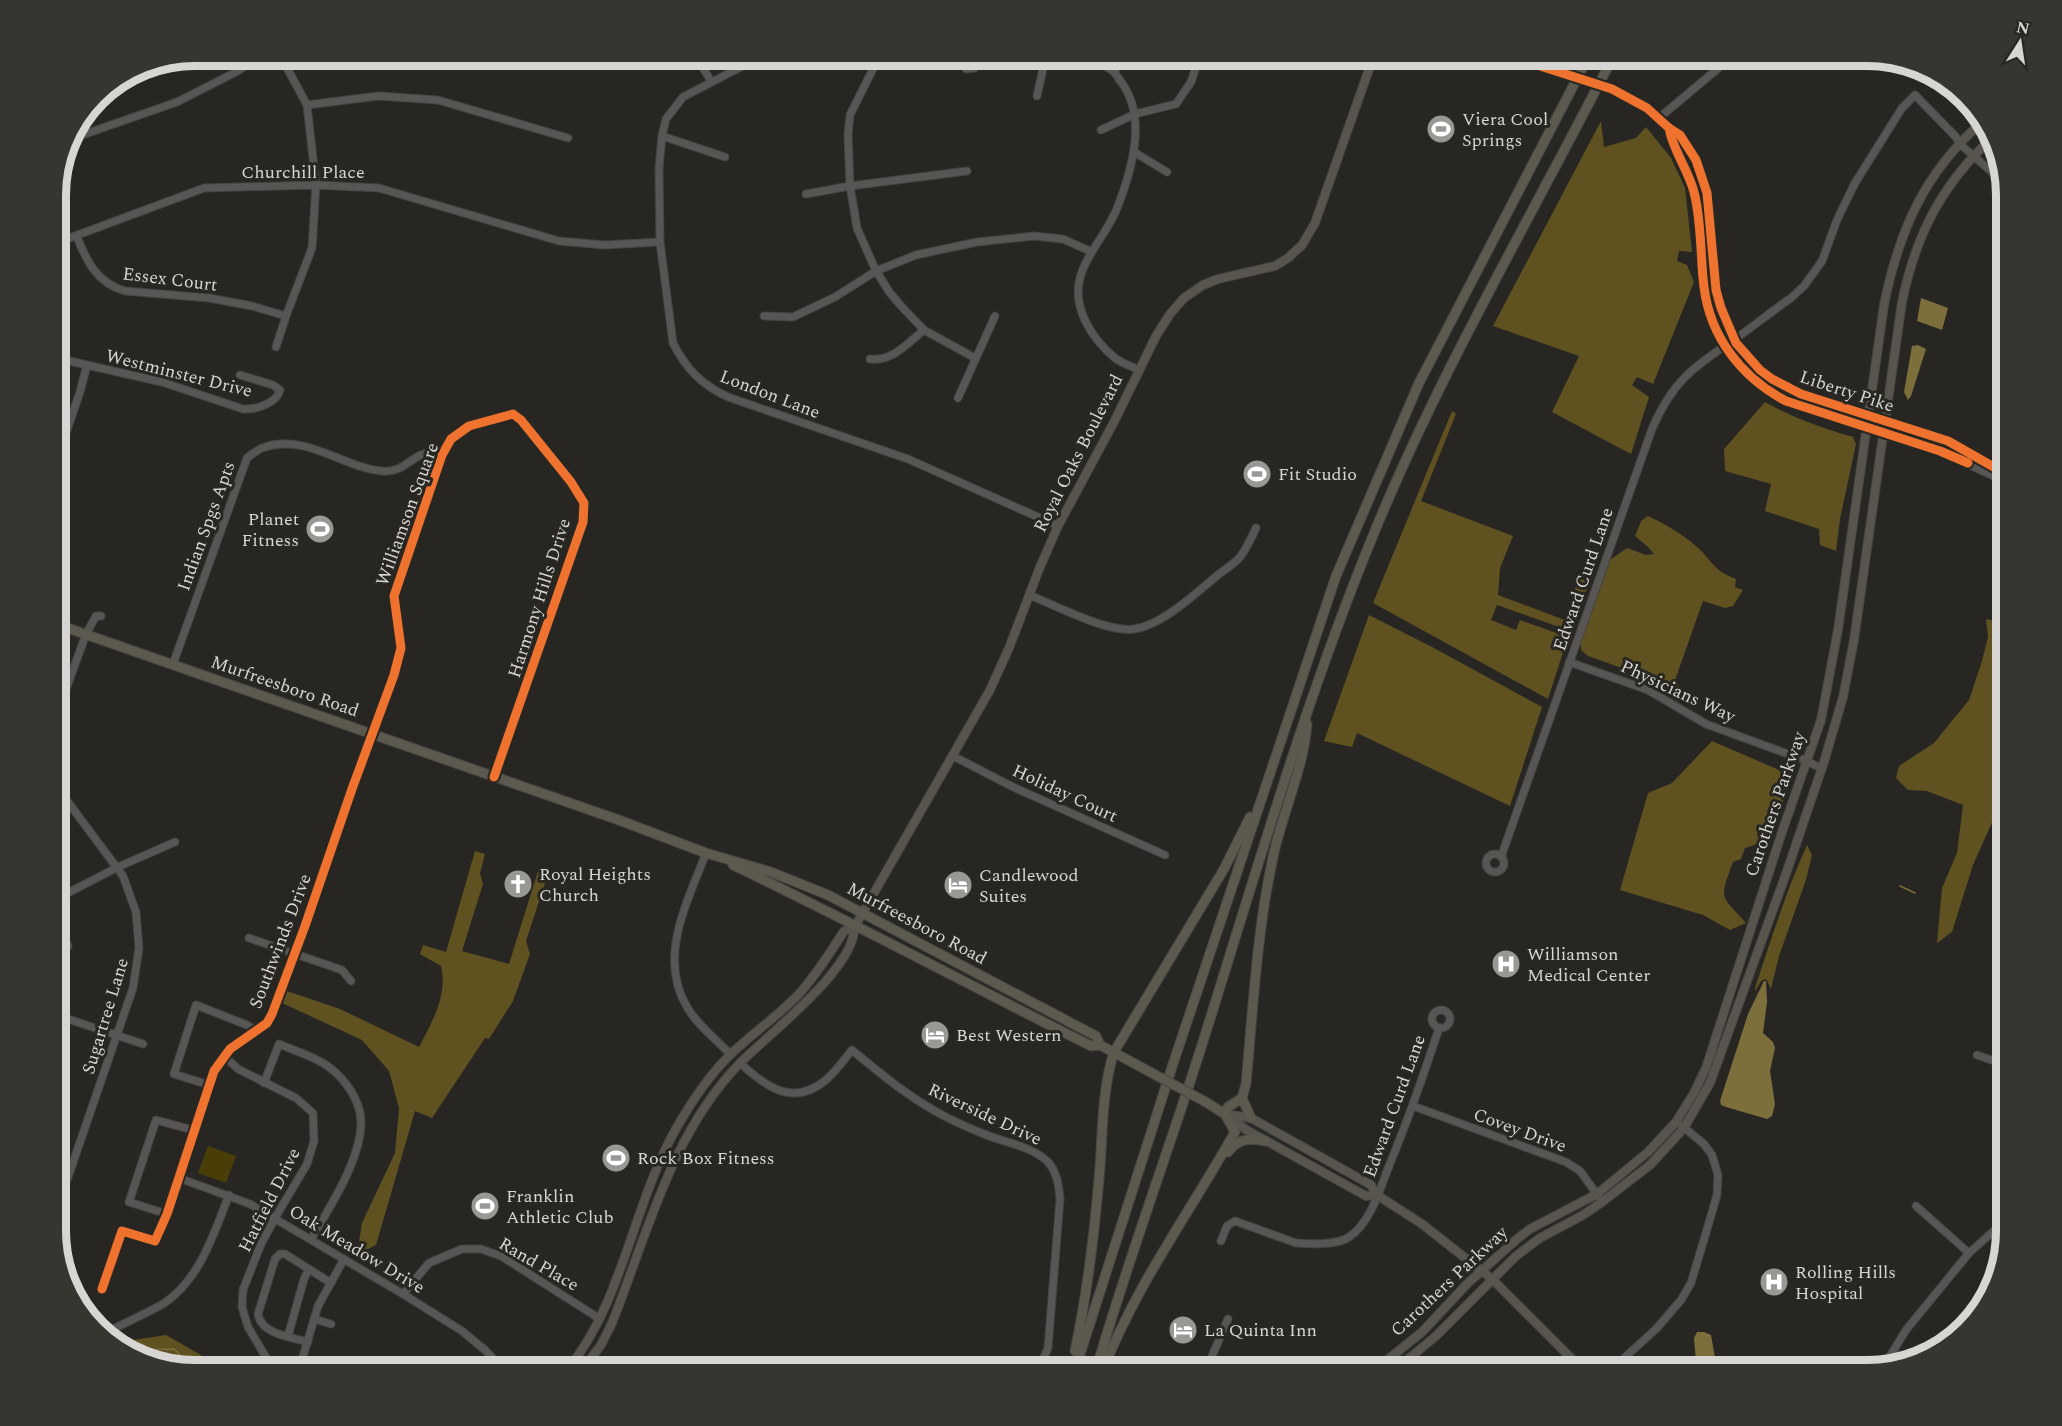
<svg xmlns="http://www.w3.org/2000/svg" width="2062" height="1426" font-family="Spectral,serif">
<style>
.green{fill:#4a3e08}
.forest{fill:#5f5220}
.water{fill:#7d6f3b}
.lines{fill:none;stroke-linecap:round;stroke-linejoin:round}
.stream{stroke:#7d6f3b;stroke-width:1.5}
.minor-casing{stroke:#444340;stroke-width:9}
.major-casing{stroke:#444340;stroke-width:10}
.highway-casing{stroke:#444340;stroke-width:11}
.minor{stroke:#575654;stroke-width:7}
.major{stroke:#57554e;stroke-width:8}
.highway{stroke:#5c594e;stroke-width:9}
.highway-bridge-casing{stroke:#444340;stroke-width:11;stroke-linecap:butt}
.highway-bridge{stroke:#5c594e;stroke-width:9}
.cycleway-casing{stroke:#282722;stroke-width:13}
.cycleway{stroke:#ef722f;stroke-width:9}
.labels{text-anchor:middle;stroke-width:6;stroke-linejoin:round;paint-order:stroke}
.poi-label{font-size:18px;fill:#d7d6d3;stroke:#282722;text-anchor:start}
.street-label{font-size:18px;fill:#d7d6d3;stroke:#282722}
.rim{fill:none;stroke:#d7d6d3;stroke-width:8}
</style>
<rect width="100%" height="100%" fill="#272623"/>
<path class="green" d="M208 1146 236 1156 226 1183 198 1173Z"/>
<g class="forest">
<path d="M1601 121 1604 147 1636 138 1646 127 1671 158 1685 188 1692 252 1679 251 1677 261 1687 265 1694 282 1653 384 1637 377 1632 385 1649 397 1631 454 1552 412 1579 356 1493 326Z"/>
<path d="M1765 402C1793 418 1823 428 1853 437L1856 444 1840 519 1836 551 1820 545 1819 529 1765 511 1771 484 1725 471 1724 449Z"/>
<path d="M1452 411 1456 414 1421 501 1513 536 1500 568 1498 595 1565 620 1580 574 1591 579 1570 631 1497 605 1491 620 1516 630 1520 620 1568 637 1548 699 1373 603Z"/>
<path d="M1648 516C1665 524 1681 533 1696 546 1713 561 1712 570 1736 579L1735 587 1743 590 1733 606 1725 608 1703 601 1675 680 1685 696 1682 699 1650 678 1588 656 1581 650V640L1607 562 1627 548 1646 555 1654 554 1647 546 1635 536 1641 521Z"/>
<path d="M1369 615 1432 647 1542 707 1510 806 1357 733 1352 747 1324 741Z"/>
<path d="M1986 619 2006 623V791L1973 865 1952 932 1937 943 1942 888 1957 853 1963 805 1927 791 1908 790 1896 778 1899 766 1934 743 1969 700 1982 661 1988 637Z"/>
<path d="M1712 741 1779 770 1787 779C1787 798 1776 826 1762 840 1759 844 1751 846 1745 848L1741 859 1733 862C1719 900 1720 894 1746 923L1730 930 1703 915 1620 890 1648 793 1672 783Z"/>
<path d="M1807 845 1812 855 1806 880 1779 956 1771 989 1766 979 1761 981 1755 991V988C1771 940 1786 891 1807 845Z"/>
<path d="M475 851 485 854 480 873 483 884 462 951 509 964 538 871 548 874 526 941 530 954 513 1001 489 1039 485 1038 432 1118 415 1111 376 1245 357 1255 362 1223 395 1153 399 1108 389 1071 362 1040 282 1003 287 991 340 1009 419 1047C432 1022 448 995 441 966L420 954 423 945 446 952Z"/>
<path d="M166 1335 225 1369 227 1370H195L117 1347 114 1343Z"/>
</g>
<g class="water">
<path d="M1921 298 1948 308 1942 330 1917 321Z"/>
<path d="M1918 345 1926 349 1911 396 1908 400 1904 392 1912 346Z"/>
<path d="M1764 981H1766L1767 1002 1763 1033 1773 1042 1775 1048 1770 1071 1775 1104 1772 1116 1767 1119 1726 1107 1721 1105 1720 1101 1748 1014Z"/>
<path d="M1697 1332H1704L1711 1335 1715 1358 1714 1370H1692L1696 1361 1694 1338Z"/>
</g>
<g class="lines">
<g class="stream">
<path d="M1900 886 1915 893"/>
<path d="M134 1352 142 1350 174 1349 196 1370"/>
</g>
<g class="minor-casing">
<g id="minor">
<path d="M695 55 711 81"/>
<path d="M764 55 683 97 666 119 662 136 659 168 660 242 673 343C686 369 702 385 728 397L908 459 1058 526"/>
<path d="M880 55 850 115 848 135 850 186 857 228 876 271 890 293 902 307 924 330 975 358"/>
<path d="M964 55 963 61 966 69 975 68 980 55"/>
<path d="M1067 55C1081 59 1102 62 1114 72 1117 75 1119 80 1122 83 1147 118 1132 169 1118 206 1109 231 1087 252 1080 278 1072 308 1092 339 1115 358 1121 363 1131 366 1139 370"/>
<path d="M1506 55 1612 89 1647 108 1669 128 1680 135 1696 160 1707 193 1716 290 1721 308 1736 343 1760 370 1772 379 1801 394 1948 441 2006 474"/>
<path d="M1114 72 1125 55"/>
<path d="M1037 96 1046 55"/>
<path d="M307 105 378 96 438 100 568 138"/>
<path d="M1659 118 1734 55"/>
<path d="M1669 128C1673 151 1688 169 1694 192 1702 223 1700 256 1704 287 1710 337 1742 378 1786 401L1940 451 2006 482"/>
<path d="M1101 130 1135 114 1176 104 1191 82 1200 55"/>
<path d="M662 136 725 157"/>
<path d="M68 140 177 102 236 72 262 55"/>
<path d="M1134 152 1167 172"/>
<path d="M806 194 850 186 967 171"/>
<path d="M77 237C87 262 97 283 125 291L209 298 252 306 286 316"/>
<path d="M56 243 204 188 316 185 379 188 559 241 604 245 660 242"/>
<path d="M764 316 793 317 835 297 876 271 916 255 977 242 1034 236 1063 239 1092 252"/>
<path d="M276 347 286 316 312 248 316 185 307 105 280 55"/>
<path d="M56 358 162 382 243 409C256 410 277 403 280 390L273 385 240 375"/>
<path d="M870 359C892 362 908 343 924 330"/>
<path d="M958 398 995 316"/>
<path d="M56 462 80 392 87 365"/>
<path d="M1029 595C1055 605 1107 633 1134 629 1163 625 1197 592 1219 574 1226 569 1235 563 1240 557 1247 548 1251 538 1256 528"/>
<path d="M1569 662 1648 690 1706 724 1807 761 1822 769"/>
<path d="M173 664 247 458C251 455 257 450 262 448 305 432 341 467 382 471 405 473 411 455 428 453 432 453 438 455 442 455"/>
<path d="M56 717 86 634 96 616H101"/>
<path d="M953 756 1013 787 1165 855"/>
<path d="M56 786 123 876 136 912 139 948 133 988 67 1180 56 1199"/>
<path d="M706 853C688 901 657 957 687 1007 697 1025 716 1039 730 1054"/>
<circle cx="1495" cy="863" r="9"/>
<path d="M1501 857 1652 429C1672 382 1693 367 1735 339 1754 326 1772 311 1791 298L1804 286 1822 261 1837 220 1855 183 1902 108 1915 95 1956 137 1960 144 2003 182"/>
<path d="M56 899 118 867 175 842"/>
<path d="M56 921 68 946"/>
<path d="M249 938 342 970 351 981"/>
<circle cx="1441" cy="1019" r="9"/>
<path d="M56 1015 143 1044"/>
<path d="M1977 1055 2006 1065"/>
<path d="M224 1056 238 1069 296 1098 313 1113 314 1141 307 1164 275 1218 261 1244 243 1290 242 1307 248 1327 270 1364"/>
<path d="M740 1063C766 1087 794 1108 827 1079 836 1071 844 1060 852 1050 882 1075 911 1099 946 1117 958 1123 971 1129 984 1134 1003 1142 1031 1146 1047 1161 1057 1171 1059 1186 1060 1199L1048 1348 1044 1357 1037 1365"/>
<path d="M264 1083 279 1044C295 1051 316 1057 329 1067 346 1080 360 1100 361 1121 362 1158 329 1209 311 1239"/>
<path d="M209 1085 174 1074 196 1005 247 1025 257 1031"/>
<path d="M1413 1106 1566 1162 1580 1171 1599 1197"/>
<path d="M179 1178 250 1204 403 1294 462 1331 485 1350 504 1370"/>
<path d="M1916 1206 1969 1253"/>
<path d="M167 1214 129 1202 156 1120 193 1130"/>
<path d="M56 1226 58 1227"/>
<path d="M1221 1241 1227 1226 1235 1221 1296 1243C1309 1244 1338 1245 1349 1237 1371 1222 1380 1189 1389 1166 1408 1120 1424 1074 1439 1028"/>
<path d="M102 1289 122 1231 155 1241 167 1214 214 1071 230 1049 267 1023 272 1014 305 926 352 789 394 675 401 648 394 596 442 455 451 439 469 426 513 414 521 420 571 482 584 503 583 522 494 777"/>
<path d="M403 1294 429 1263 462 1249H481L501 1256 600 1319"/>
<path d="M314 1319 331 1324"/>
<path d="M113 1329C129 1321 147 1313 163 1304 200 1280 214 1233 229 1195"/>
<path d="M288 1336 304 1279 309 1269"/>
<path d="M308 1342C290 1337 261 1334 258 1314L275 1259 280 1254H285L331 1283"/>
<path d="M1884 1366 1906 1330 1969 1253 2006 1220"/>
<path d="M299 1370 318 1306 344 1259"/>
<path d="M1209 1370 1212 1356 1228 1319"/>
<path d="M1611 1370 1657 1328 1681 1300 1691 1283 1708 1226 1717 1195 1718 1175 1712 1155 1704 1144 1681 1125"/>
</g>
</g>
<g class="major-casing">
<g id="major">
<path d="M1225 1114 1251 1118 1371 1185 1377 1195 1422 1224 1492 1279 1583 1370"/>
<path d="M1226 1114 1245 1129 1366 1196 1377 1195"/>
<path d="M567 1370C623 1303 633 1203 677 1127 692 1101 709 1075 731 1054 753 1033 778 1016 799 994 816 975 830 953 844 931L854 928"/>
<path d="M582 1370 601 1345 612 1323C648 1233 671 1133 741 1062 768 1035 856 967 854 928L990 690 1009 648 1040 567 1058 526 1114 422 1156 336 1170 314 1184 298 1203 285 1218 279 1275 266 1288 258 1302 245 1315 223 1374 55"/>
<path d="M1375 1370 1422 1332 1468 1283 1517 1239 1530 1229 1597 1194 1648 1152 1676 1122 1694 1093 1706 1068 1781 835 1821 720 1838 630 1884 305C1899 231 1924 173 1982 122"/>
<path d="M1395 1370 1436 1336 1516 1256 1540 1238 1583 1215 1602 1202 1650 1165 1684 1128 1710 1083 1787 871 1824 762 1843 697 1854 640 1902 302C1916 234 1942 184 1993 137"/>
</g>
</g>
<g class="highway-casing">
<g id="highway">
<path d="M56 624 616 819 706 853 771 872 828 895 1096 1036 1100 1045 1152 1073"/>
<path d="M733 865C854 923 971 986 1091 1046L1100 1045"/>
<path d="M1242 1098 1251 1118"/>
<path d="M1204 1101 1225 1114"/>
<path d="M1225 1114 1228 1107 1242 1098 1246 1084C1253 1008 1257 931 1273 857 1282 814 1304 767 1307 724"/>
<path d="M1228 1152C1239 1138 1249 1138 1266 1141"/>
<path d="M1075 1351C1087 1294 1094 1237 1099 1179 1103 1137 1101 1093 1114 1052L1224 869 1250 817"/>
<path d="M1075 1370 1173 1064 1336 576 1419 383 1568 96"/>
<path d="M1096 1370C1129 1256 1171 1145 1206 1032 1258 866 1306 699 1372 538 1433 388 1514 247 1589 103"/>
<path d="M1103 1370C1136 1285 1190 1212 1235 1132L1225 1114"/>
</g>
</g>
<use href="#minor" class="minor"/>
<use href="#major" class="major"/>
<use href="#highway" class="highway"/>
<g class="highway-bridge-casing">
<g id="highway-bridge">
<path d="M1568 96 1588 57"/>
<path d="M1589 103 1610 63"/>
<path d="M1152 1073 1204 1101"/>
</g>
</g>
<use href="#highway-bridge" class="highway-bridge"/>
<g class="cycleway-casing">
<g id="cycleway">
<path d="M1506 55 1612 89 1647 108 1669 128 1680 135 1696 160 1707 193 1716 290 1721 308 1736 343 1760 370 1772 379 1801 394 1948 441 2006 474"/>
<path d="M1669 128C1673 151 1688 169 1694 192 1702 223 1700 256 1704 287 1710 337 1742 378 1786 401L1940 451 1968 463"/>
<path d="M102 1289 122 1231 155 1241 167 1214 214 1071 230 1049 267 1023 272 1014 305 926 352 789 394 675 401 648 394 596 442 455 451 439 469 426 513 414 521 420 571 482 584 503 583 522 494 777"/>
</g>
</g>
<use href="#cycleway" class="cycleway"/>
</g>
<defs>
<g id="stadium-disc" transform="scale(1.5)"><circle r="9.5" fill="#999895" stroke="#282722"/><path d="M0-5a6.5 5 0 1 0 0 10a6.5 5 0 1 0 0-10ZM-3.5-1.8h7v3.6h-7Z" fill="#fff"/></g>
<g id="church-disc" transform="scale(1.5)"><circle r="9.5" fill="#999895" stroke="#282722"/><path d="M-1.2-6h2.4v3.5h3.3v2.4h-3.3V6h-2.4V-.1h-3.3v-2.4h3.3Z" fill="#fff"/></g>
<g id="hotel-disc" transform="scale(1.5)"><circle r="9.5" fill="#999895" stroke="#282722"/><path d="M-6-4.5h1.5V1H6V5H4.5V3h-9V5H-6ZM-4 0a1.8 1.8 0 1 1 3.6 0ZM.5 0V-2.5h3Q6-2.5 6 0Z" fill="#fff"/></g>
<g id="hospital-disc" transform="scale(1.5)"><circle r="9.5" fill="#999895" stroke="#282722"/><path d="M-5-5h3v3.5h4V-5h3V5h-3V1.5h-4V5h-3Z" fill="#fff"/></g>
</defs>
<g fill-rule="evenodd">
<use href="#stadium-disc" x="1441" y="129"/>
<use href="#stadium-disc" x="1257" y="474"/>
<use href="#stadium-disc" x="320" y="529"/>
<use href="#church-disc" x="518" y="884"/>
<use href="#hotel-disc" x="958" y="885"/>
<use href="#hospital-disc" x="1506" y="964"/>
<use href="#hotel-disc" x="935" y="1035"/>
<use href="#stadium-disc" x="616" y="1158"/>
<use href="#stadium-disc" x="485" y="1206"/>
<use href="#hospital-disc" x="1774" y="1282"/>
<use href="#hotel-disc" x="1183" y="1330"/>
</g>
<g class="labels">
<g class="poi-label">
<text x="1462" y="125">Viera Cool<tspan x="1462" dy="21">Springs</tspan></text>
<text x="1278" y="480">Fit Studio</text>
<text x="299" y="525" text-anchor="end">Planet<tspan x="299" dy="21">Fitness</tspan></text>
<text x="539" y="880">Royal Heights<tspan x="539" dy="21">Church</tspan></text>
<text x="979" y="881">Candlewood<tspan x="979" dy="21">Suites</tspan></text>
<text x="1527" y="960">Williamson<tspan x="1527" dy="21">Medical Center</tspan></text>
<text x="956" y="1041">Best Western</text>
<text x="637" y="1164">Rock Box Fitness</text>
<text x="506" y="1202">Franklin<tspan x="506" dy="21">Athletic Club</tspan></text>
<text x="1795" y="1278">Rolling Hills<tspan x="1795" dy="21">Hospital</tspan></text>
<text x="1204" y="1336">La Quinta Inn</text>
</g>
<g class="street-label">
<text x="303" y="178">Churchill Place</text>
<text transform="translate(170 279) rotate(7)" y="6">Essex Court</text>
<text transform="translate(179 373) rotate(14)" y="6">Westminster Drive</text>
<text transform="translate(1847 391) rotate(18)" y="6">Liberty Pike</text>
<text transform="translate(770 394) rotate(21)" y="6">London Lane</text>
<text transform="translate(1078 453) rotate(-63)" y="6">Royal Oaks Boulevard</text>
<text transform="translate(407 514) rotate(-70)" y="6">Williamson Square</text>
<text transform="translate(206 526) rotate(-70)" y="6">Indian Spgs Apts</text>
<text transform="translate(1583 579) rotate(-71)" y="6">Edward Curd Lane</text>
<text transform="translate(539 598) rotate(-72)" y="6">Harmony Hills Drive</text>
<text transform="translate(285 686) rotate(19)" y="6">Murfreesboro Road</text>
<text transform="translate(1678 691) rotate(25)" y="6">Physicians Way</text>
<text transform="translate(1065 793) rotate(25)" y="6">Holiday Court</text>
<text transform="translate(1775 804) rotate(-71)" y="6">Carothers Parkway</text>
<text transform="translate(917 923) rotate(28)" y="6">Murfreesboro Road</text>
<text transform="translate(280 941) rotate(-69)" y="6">Southwinds Drive</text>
<text transform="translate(105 1016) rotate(-73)" y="6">Sugartree Lane</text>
<text transform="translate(1394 1106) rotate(-70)" y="6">Edward Curd Lane</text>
<text transform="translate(985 1114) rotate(25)" y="6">Riverside Drive</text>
<text transform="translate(1520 1130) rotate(20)" y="6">Covey Drive</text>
<text transform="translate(269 1200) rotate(-63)" y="6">Hatfield Drive</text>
<text transform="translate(357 1249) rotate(31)" y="6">Oak Meadow Drive</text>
<text transform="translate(539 1264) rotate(30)" y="6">Rand Place</text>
<text transform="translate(1449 1281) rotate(-43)" y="6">Carothers Parkway</text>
</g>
</g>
<path d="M0 0H2062V1426H0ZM195 66H1867A129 129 0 0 1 1996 195V1231A129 129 0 0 1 1867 1360H195A129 129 0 0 1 66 1231V195A129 129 0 0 1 195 66Z" fill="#363530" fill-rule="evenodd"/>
<path class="rim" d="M195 66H1867A129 129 0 0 1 1996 195V1231A129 129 0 0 1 1867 1360H195A129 129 0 0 1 66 1231V195A129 129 0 0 1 195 66Z"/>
<g transform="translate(2020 42) rotate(12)" stroke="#282722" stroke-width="4.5" paint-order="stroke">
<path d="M0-4.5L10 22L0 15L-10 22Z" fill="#d7d6d3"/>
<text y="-9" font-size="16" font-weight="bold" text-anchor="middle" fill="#d7d6d3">N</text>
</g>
</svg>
